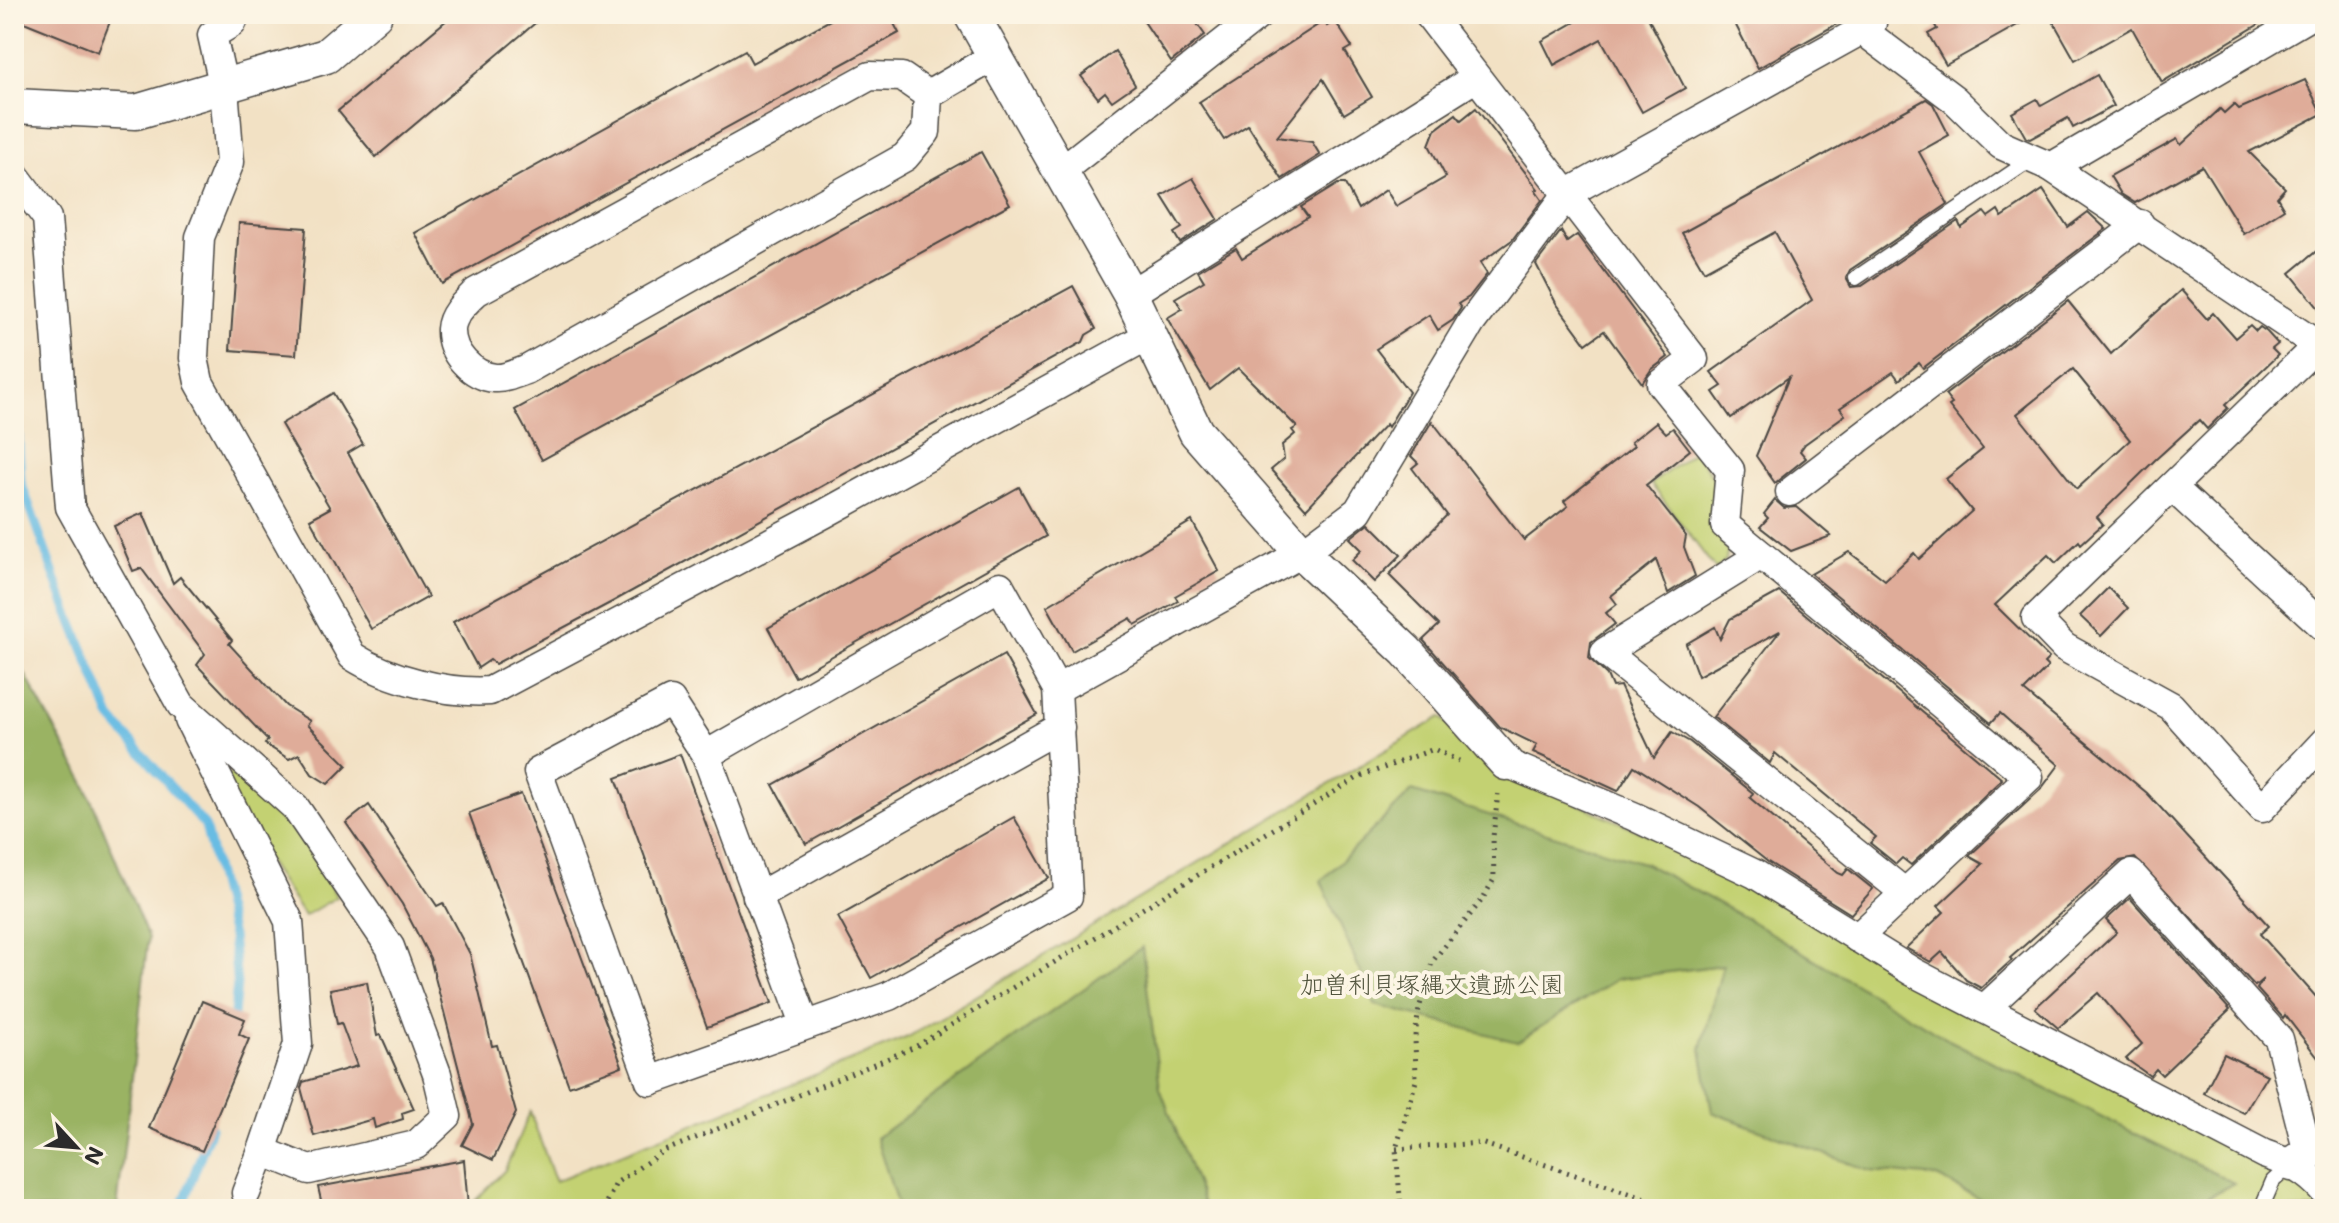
<svg xmlns="http://www.w3.org/2000/svg" width="2339" height="1223" font-family="Mali,'Klee One',sans-serif">
<style>
.green{fill:#c3d172;stroke:#777e4e;stroke-width:2}
.forest{fill:#9ab364;stroke:#626f48;stroke-width:2}
.lines{fill:none;stroke-linecap:round;stroke-linejoin:round}
.stream{stroke:#67bce3;stroke-width:9}
.building{fill:#dfac99;fill-rule:evenodd}
.service-casing{stroke:#494642;stroke-width:17}
.minor-casing{stroke:#494642;stroke-width:31}
.tertiary-casing{stroke:#494642;stroke-width:37}
.path{stroke:#494642;stroke-width:5;stroke-dasharray:2 6;stroke-linecap:butt}
.service{stroke:#fff;stroke-width:14}
.minor{stroke:#fff;stroke-width:28}
.tertiary{stroke:#fff;stroke-width:34}
.labels{text-anchor:middle;stroke-width:8;stroke-linejoin:round;paint-order:stroke}
.park-label{font-size:24px;fill:#51543d;stroke:#fcf5e5}
</style>
<rect width="100%" height="100%" fill="#fcf5e5"/>
<filter id="ink" filterUnits="userSpaceOnUse"><feTurbulence type="fractalNoise" baseFrequency=".0125" numOctaves="2"/><feDisplacementMap in="SourceGraphic" scale="16" xChannelSelector="R" yChannelSelector="G"/><feConvolveMatrix kernelMatrix="1 2 1 2 8 2 1 2 1" color-interpolation-filters="sRGB"/></filter>
<filter id="wash" filterUnits="userSpaceOnUse"><feTurbulence type="fractalNoise" baseFrequency=".006" numOctaves="4" result="noise"/><feDisplacementMap in="SourceGraphic" scale="32" xChannelSelector="R" yChannelSelector="G"/><feGaussianBlur stdDeviation="1.8" result="paint"/><feColorMatrix in="noise" values="0 0 0 0 0 0 0 0 0 0 0 0 0 0 0 0 0 1.4 0 .05"/><feComposite in="paint" operator="in"/></filter>
<g filter="url(#wash)">
<rect width="100%" height="100%" fill="#f2e1c4"/>
<g class="green">
<path d="M1695 451 1719 486 1715 534 1728 547 1726 560 1716 570 1651 484Z"/>
<path d="M1441 717 1498 769 1740 875 2298 1179 2324 1209H467L505 1170 530 1112 555 1181 908 1037Z"/>
<path d="M237 768 291 822 337 897 304 916 263 855 224 779Z"/>
</g>
<g class="forest">
<path d="M14 654 84 782 148 938 117 1209H14Z"/>
<path d="M1412 791 1646 864 1749 920 1949 1040 2234 1183 2186 1209H1999L1937 1177 1870 1171 1712 1112 1701 1049 1723 965 1617 979 1517 1042 1375 1005 1321 881Z"/>
<path d="M1142 947 1160 1088 1206 1209H899L876 1138Z"/>
</g>
<g class="lines">
<g class="stream">
<path d="M14 351 21 482 61 594 111 718 205 826 232 936 237 984 233 1024"/>
<path d="M181 1209 211 1128"/>
</g>
</g>
<g id="blocks">
<g class="building">
<path d="M14 14H113L98 52 14 18Z"/>
<path d="M454 14H546L376 157 338 111Z"/>
<path d="M841 14H889L899 33 442 284 415 233 745 50 752 63Z"/>
<path d="M1139 14H1190L1205 35 1171 62Z"/>
<path d="M1571 14H1646L1685 88 1642 112 1601 39 1554 65 1542 41 1575 22Z"/>
<path d="M1730 14H1850L1851 16 1758 68Z"/>
<path d="M1929 14H2037L1946 65 1928 34 1937 29Z"/>
<path d="M2049 14H2276L2162 82 2132 28 2075 60Z"/>
<path d="M1324 21 1327 26 1335 21 1352 47 1345 51 1372 97 1344 114 1323 79 1277 137 1312 142 1320 155 1282 179 1248 125 1224 140 1199 102Z"/>
<path d="M1115 51 1135 85 1112 101 1105 92 1098 98 1081 76Z"/>
<path d="M2097 75 2114 106 2073 128 2068 118 2030 139 2026 138 2012 113 2037 99 2041 106Z"/>
<path d="M2305 80 2322 114 2249 152 2285 188 2277 197 2284 209 2244 234 2202 166 2135 203 2121 194 2110 176 2177 139 2181 145 2220 109 2224 113 2234 104 2239 109Z"/>
<path d="M1926 99 1933 104 1949 135 1919 152 1948 204 1850 270 1846 278 1851 287 1862 286 1958 221 1961 228 1984 212 1988 217 1998 210 2002 217 2043 190 2068 227 2088 212 2106 229 1923 368 1919 363 1899 380 1893 372 1840 408 1845 415 1805 444 1800 451 1806 458 1775 483 1756 456 1789 377 1731 418 1713 392 1722 386 1711 372 1812 300 1775 232 1704 271 1682 233Z"/>
<path d="M1476 108 1538 189 1535 190 1542 200 1512 240 1480 263 1487 274 1469 297 1458 304 1461 308 1453 320 1438 330 1429 315 1376 349 1409 392 1388 427 1386 424 1306 509 1271 470 1284 459 1282 445 1295 434 1292 430 1297 427 1238 368 1210 390 1167 318 1182 309 1175 298 1204 281 1198 271 1236 248 1242 258 1308 217 1301 207 1338 184H1345L1358 209 1386 190 1396 206 1446 177 1429 145 1435 130 1456 114 1461 120Z"/>
<path d="M981 152 1010 204 542 460 515 410Z"/>
<path d="M1193 178 1218 219 1180 243 1174 233 1182 228 1162 196Z"/>
<path d="M239 223 306 228 296 355 230 350Z"/>
<path d="M1561 231 1567 242 1577 235 1668 357 1651 370 1642 383 1604 331 1586 344 1556 303 1536 264Z"/>
<path d="M2325 244V316L2290 273Z"/>
<path d="M1073 286 1096 329 1086 335 1083 342 612 602 495 664 490 660 478 668 453 622Z"/>
<path d="M2181 290 2207 319 2213 313 2235 338 2250 325 2256 331 2260 327 2267 332 2278 344 2272 349 2278 355 2225 405 2228 408 2207 429 2199 420 2155 460 2097 517 2103 524 2081 544 2079 541 2056 563 2048 555 1995 605 2049 658 2044 663 2048 667 2024 691 2147 793 2269 926 2260 934 2325 1007V1067L2285 1015 2283 1018 2257 989 2263 979 2255 986 2135 858 2120 861 2010 958 2012 960 1981 988 1966 980 1942 952 1931 962 1906 948 1944 912 1938 906 1983 864 1969 856 2041 789 2059 765 2000 713 1991 723 1811 574 1849 552 1885 580 1914 553 1919 559 1972 511 1946 479 1983 449 1949 406 1952 404 1945 395 2068 301 2111 354ZM2073 369 2130 440 2077 489 2017 414Z"/>
<path d="M333 393 363 444 348 453 428 597 371 629 310 519 330 508 281 424Z"/>
<path d="M1432 421 1524 540 1568 506 1564 501 1634 446 1631 442 1656 422 1666 433 1673 428 1690 450 1646 485 1686 536 1684 547 1695 576 1668 593 1656 560 1611 596 1617 604 1606 613 1615 624 1591 642 1589 658 1607 675 1612 687 1620 686 1654 758 1672 732 1690 742 1753 793 1750 798 1838 873 1843 875 1848 869 1873 889 1851 914 1768 862 1699 807 1634 766 1618 791 1533 752 1537 745 1500 727 1423 640 1439 625 1389 575 1447 515 1412 468 1418 463 1411 456Z"/>
<path d="M1019 487 1046 536 795 677 768 628Z"/>
<path d="M1775 500 1784 508 1797 507 1831 536 1791 551 1760 527 1768 518 1764 514Z"/>
<path d="M143 513 173 583 180 577 232 640 229 644 286 706 310 721 307 725 347 765 328 784 312 774 299 754 289 759 265 744 268 740 197 665 205 654 141 568 133 571 114 526Z"/>
<path d="M1192 521 1219 571 1175 596 1178 601 1135 625 1131 618 1072 651 1047 606Z"/>
<path d="M1369 523 1401 555 1374 582 1352 560 1362 550 1350 538Z"/>
<path d="M2108 588 2128 608 2101 636 2080 616Z"/>
<path d="M1779 592 2002 779 1911 865 1902 858 1896 864 1870 843 1876 837 1775 753 1770 763 1713 717 1780 631 1698 676 1686 644 1715 627 1720 639 1730 619Z"/>
<path d="M1004 655 1037 714 806 844 773 785Z"/>
<path d="M680 754 772 1003 707 1027 616 778Z"/>
<path d="M521 794 622 1066 569 1086 469 813Z"/>
<path d="M369 805 437 906 443 903 470 954 492 1046 497 1045 516 1113 493 1160 462 1145 473 1124 430 958 402 904 346 823Z"/>
<path d="M1014 817 1049 878 871 978 838 917Z"/>
<path d="M2130 898 2230 1010 2162 1075 2156 1069 2150 1076 2126 1059 2142 1044 2098 993 2058 1028 2035 1008 2117 932 2106 920Z"/>
<path d="M367 982 377 1036 381 1035 414 1109 402 1113 403 1119 375 1128 373 1119 314 1136 301 1088 303 1082 357 1066 341 1023 337 1024 330 989Z"/>
<path d="M202 1001 245 1019 239 1034 249 1039 202 1151 149 1128Z"/>
<path d="M2224 1054 2267 1075 2244 1113 2204 1093Z"/>
<path d="M464 1160 468 1207 323 1209 318 1187Z"/>
</g>
</g>
</g>
<g filter="url(#ink)">
<use href="#blocks" fill-opacity="0" stroke="#494642" stroke-width="2"/>
<g class="lines">
<g class="service-casing">
<g id="service">
<path d="M1856 278 2032 159"/>
<path d="M2261 1209 2273 1181 2292 1164"/>
</g>
</g>
<g class="minor-casing">
<g id="minor">
<path d="M236 14 232 23 212 35 224 88 230 162 200 237 194 358 199 382 352 656C388 679 447 694 490 691L824 514 1151 334"/>
<path d="M1428 14 1694 359 1661 384 1730 470 1725 525 2029 777 1857 938"/>
<path d="M1862 30 1955 100 2001 145 2051 167 2325 350"/>
<path d="M870 76 902 77 928 95 926 132 905 157 526 370C517 373 504 379 495 378 472 376 450 353 451 329 452 314 466 302 476 292Z"/>
<path d="M928 95 995 56"/>
<path d="M2051 167 2313 14"/>
<path d="M1062 170 1260 14"/>
<path d="M14 174 47 218 70 507 181 705 295 807 390 947 437 1074 447 1116 416 1145 309 1170 262 1151 246 1193"/>
<path d="M1130 294 1475 78"/>
<path d="M2318 345 2036 618 2064 647 2171 706 2262 808 2325 741"/>
<path d="M2172 487 2325 628"/>
<path d="M1790 492 2140 224"/>
<path d="M1761 555 1605 652 1904 892"/>
<path d="M1057 689 1302 553 1358 511 1471 323 1568 193 1862 30 1872 23 1867 14"/>
<path d="M189 720 289 921 298 1044 262 1151"/>
<path d="M706 755 1000 586 1057 689 1068 896 889 996 650 1081 538 772 671 701 706 755 805 1024"/>
<path d="M1506 763 1633 816 1755 874 1913 972 2264 1154C2290 1163 2307 1171 2325 1192"/>
<path d="M757 897 1060 727"/>
<path d="M1984 1009 2131 874 2279 1039 2308 1153"/>
</g>
</g>
<g class="tertiary-casing">
<g id="tertiary">
<path d="M971 14 1130 294 1196 432 1302 553 1406 651 1506 763"/>
<path d="M14 106 136 112 326 56 375 14"/>
<path d="M2292 1164 2325 1142"/>
</g>
</g>
<g class="path">
<path d="M1396 1149 1481 1143 1676 1209"/>
<path d="M604 1209 616 1183 662 1152 915 1047 1359 777 1434 749 1459 761"/>
<path d="M1401 1209 1396 1149 1416 1081 1415 1036 1419 1009 1432 962 1482 900 1494 879 1493 837 1498 794"/>
</g>
<use href="#service" class="service"/>
<use href="#minor" class="minor"/>
<use href="#tertiary" class="tertiary"/>
</g>
</g>
<g class="labels">
<g class="park-label">
<text x="1432" y="993">加曽利貝塚縄文遺跡公園</text>
</g>
</g>
<rect width="2339" height="1223" fill="none" stroke="#fcf5e5" stroke-width="48"/>
<g transform="translate(76 1147) rotate(116)" stroke="#fcf5e5" stroke-width="6" paint-order="stroke">
<path d="M0-6L14 30L0 20L-14 30Z" fill="#2b2b2b"/>
<text y="-12" font-size="22" font-weight="bold" text-anchor="middle" fill="#2b2b2b">N</text>
</g>
</svg>
